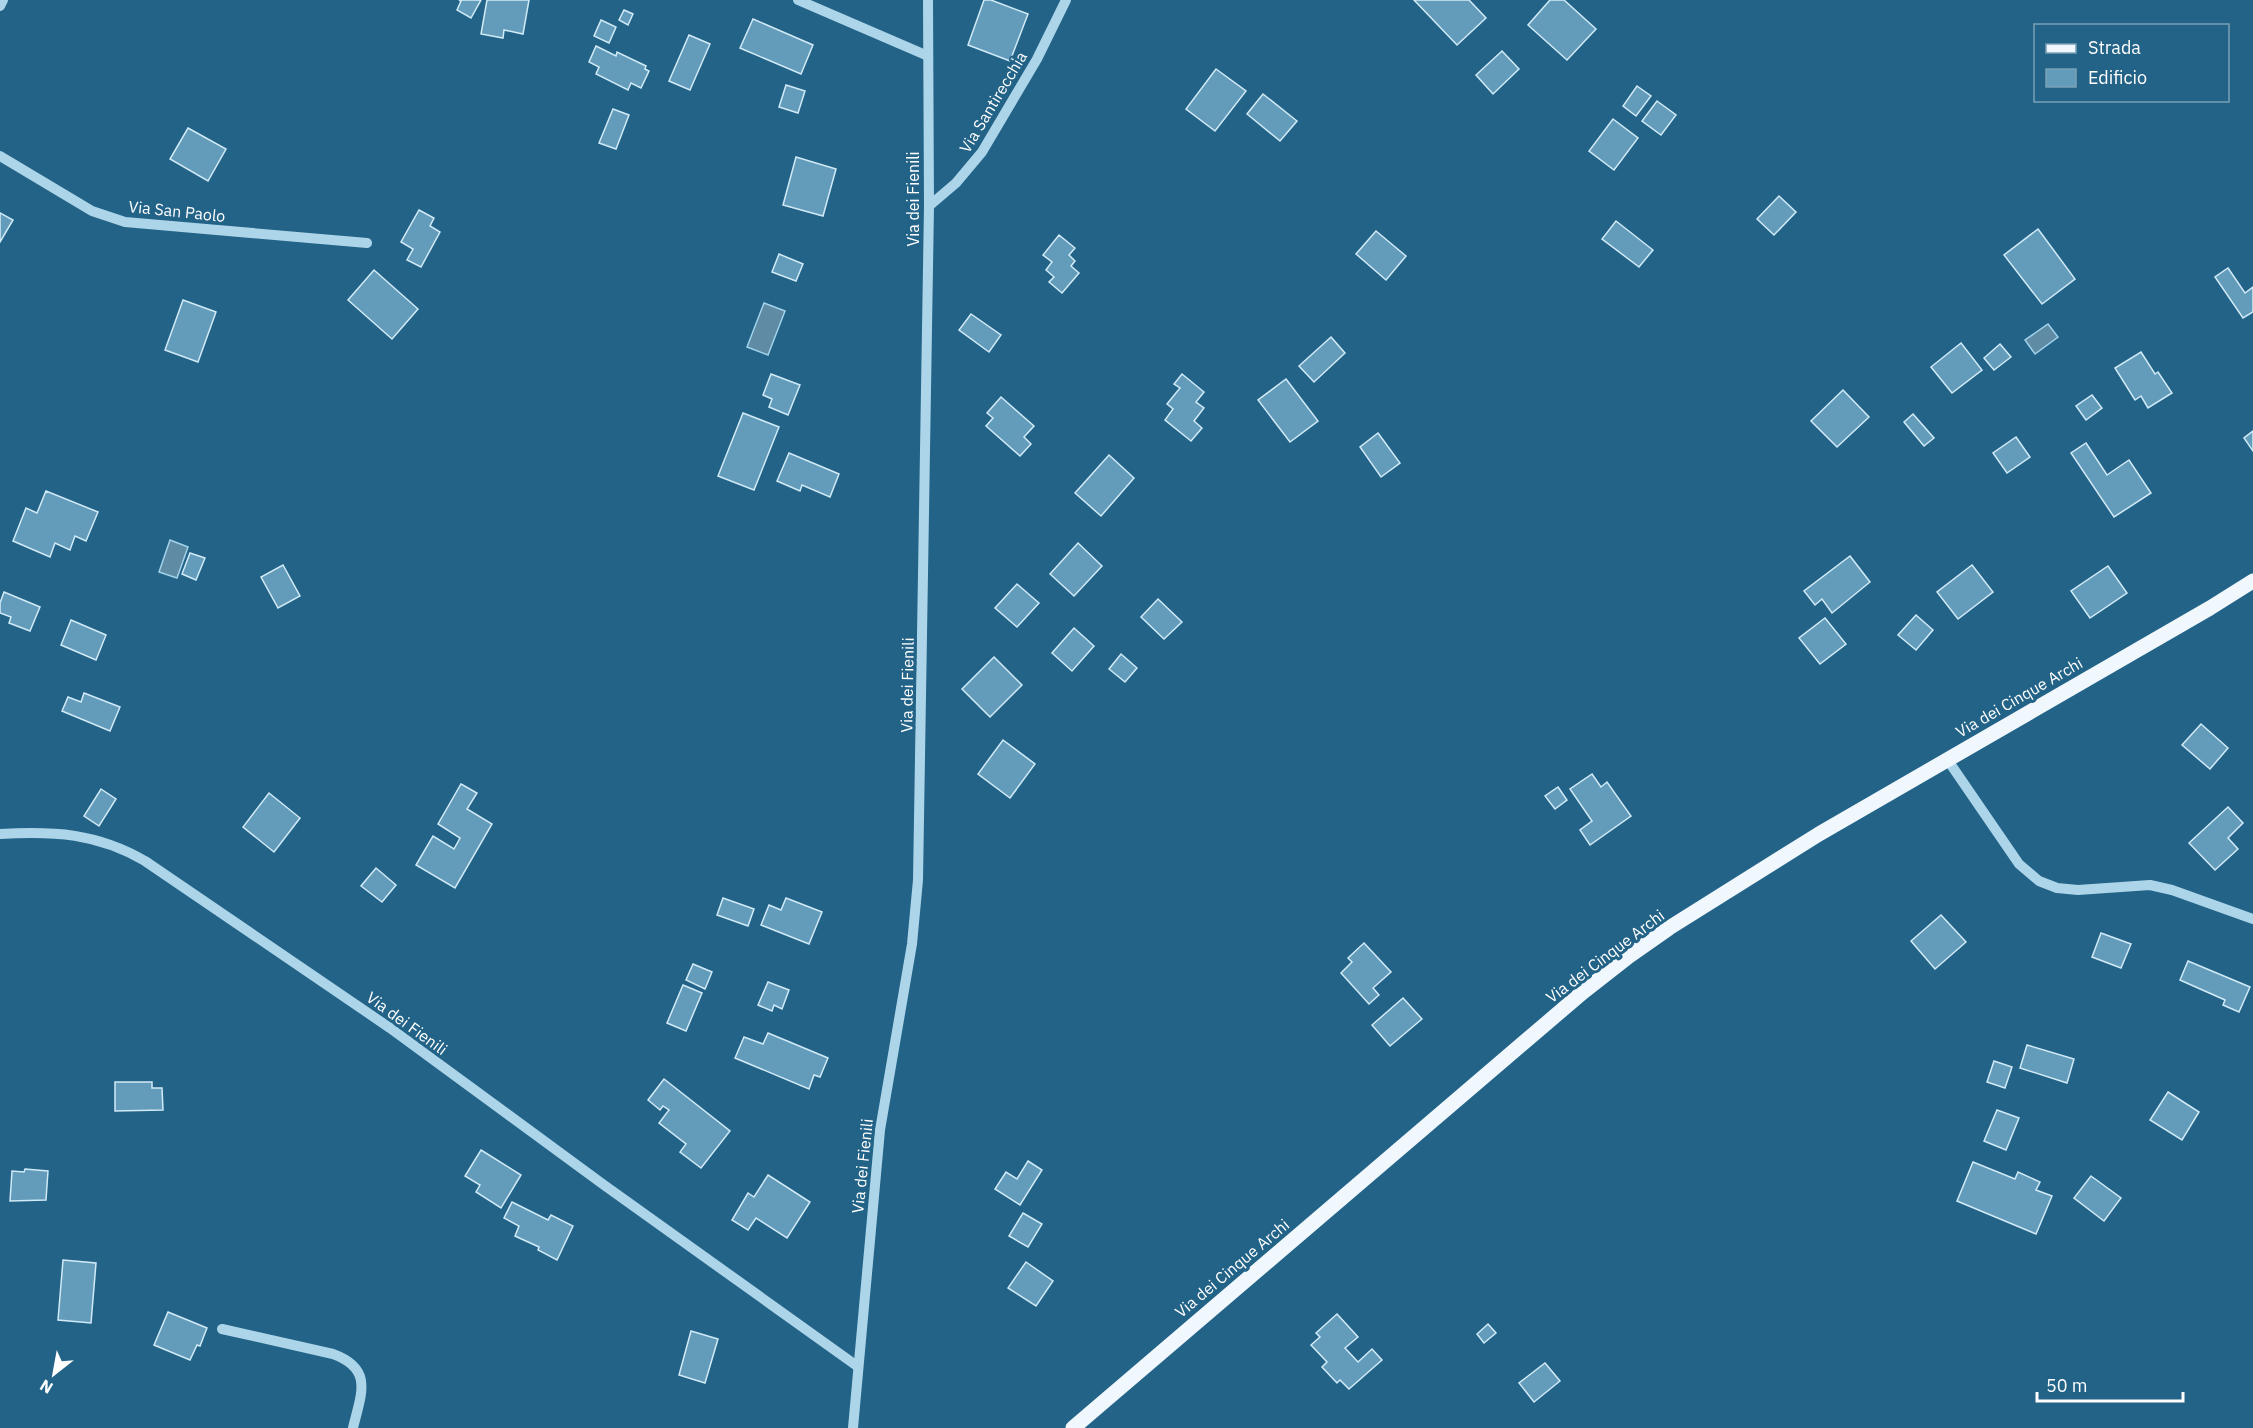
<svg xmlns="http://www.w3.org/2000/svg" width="2253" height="1428" font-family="'IBM Plex Sans',sans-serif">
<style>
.water{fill:#5f8ba4;stroke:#a1d2ea;stroke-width:1.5}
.building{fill:#639cba;stroke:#d1eaf7;stroke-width:1.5}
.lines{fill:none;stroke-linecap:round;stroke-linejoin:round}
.minor{stroke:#add5e9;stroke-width:10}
.major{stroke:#f0f8fe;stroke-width:15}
.labels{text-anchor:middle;stroke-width:6;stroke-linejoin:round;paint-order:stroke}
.street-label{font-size:16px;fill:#fff;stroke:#226387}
</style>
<rect width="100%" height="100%" fill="#226387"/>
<g class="water">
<path d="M764 303 785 311 768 355 747 347Z"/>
<path d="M2048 324 2058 337 2035 354 2025 340Z"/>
<path d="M170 540 188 547 177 578 159 572Z"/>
</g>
<g class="building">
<path d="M459 0H481L471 18 457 10 461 1Z"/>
<path d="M487 0H529L523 34 504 30 503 38 481 34Z"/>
<path d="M984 0H991L1028 14 1010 61 968 45Z"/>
<path d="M1414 0H1469L1486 18 1457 45Z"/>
<path d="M1550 0H1564L1596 29 1567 60 1528 25Z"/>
<path d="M624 10 633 14 628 25 619 20Z"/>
<path d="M753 19 813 45 801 74 740 48Z"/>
<path d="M601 20 616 27 609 43 594 36Z"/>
<path d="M689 35 710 44 690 90 669 81Z"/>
<path d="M596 46 616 56 617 52 646 66 645 69 649 71 641 88 631 83 628 90 596 74 599 67 589 62Z"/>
<path d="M1502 51 1519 69 1493 94 1476 75Z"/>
<path d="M1216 69 1246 91 1215 131 1186 109Z"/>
<path d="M786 85 805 91 798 113 779 107Z"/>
<path d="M1637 86 1651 96 1636 116 1623 106Z"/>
<path d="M1263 94 1297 121 1280 141 1247 114Z"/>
<path d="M1657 101 1676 115 1661 135 1642 121Z"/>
<path d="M613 109 629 115 616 149 599 143Z"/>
<path d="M1613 119 1638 138 1614 170 1589 151Z"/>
<path d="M188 128 226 149 208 181 170 159Z"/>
<path d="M796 157 836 169 823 216 783 205Z"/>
<path d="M1779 196 1796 212 1774 235 1757 219Z"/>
<path d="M419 210 434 218 430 226 440 232 421 267 407 260 413 249 401 242Z"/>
<path d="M0 213 13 220 0 242Z"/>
<path d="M1616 221 1653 250 1639 267 1602 239Z"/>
<path d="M2038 229 2075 279 2042 304 2004 255Z"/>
<path d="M1376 231 1406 256 1386 280 1356 254Z"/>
<path d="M1059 235 1075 248 1069 255 1075 261 1071 266 1079 273 1062 293 1049 282 1054 277 1046 270 1052 262 1043 255Z"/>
<path d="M779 254 803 264 796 281 772 272Z"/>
<path d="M2228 268 2245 293 2253 287V312L2243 318 2215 277Z"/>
<path d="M374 270 418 309 392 339 348 300Z"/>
<path d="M183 300 216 312 198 362 165 350Z"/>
<path d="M971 314 1001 335 989 352 959 330Z"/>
<path d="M1331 337 1345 353 1314 382 1299 366Z"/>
<path d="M1961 343 1982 370 1952 393 1931 367Z"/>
<path d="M2000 344 2011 357 1994 370 1984 358Z"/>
<path d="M2141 352 2155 374 2158 372 2172 393 2148 408 2141 396 2135 400 2115 368Z"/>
<path d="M771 374 800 385 788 415 769 407 772 399 763 395Z"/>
<path d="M1182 374 1204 392 1196 402 1204 408 1194 421 1202 428 1191 441 1165 420 1173 409 1167 404 1180 388 1174 384Z"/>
<path d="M1286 379 1318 421 1290 442 1258 400Z"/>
<path d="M1843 390 1869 417 1837 447 1811 421Z"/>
<path d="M2092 395 2102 408 2086 420 2076 406Z"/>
<path d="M1001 397 1034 426 1024 437 1031 444 1020 456 986 426 993 418 987 413Z"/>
<path d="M743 413 779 427 754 490 718 476Z"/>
<path d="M1913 414 1934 438 1924 446 1904 422Z"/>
<path d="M2253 431V451L2244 438Z"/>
<path d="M1378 433 1400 463 1381 477 1360 447Z"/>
<path d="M2016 437 2030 457 2007 473 1993 453Z"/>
<path d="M2086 443 2107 475 2129 460 2151 493 2114 517 2071 453Z"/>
<path d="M789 453 839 474 830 497 802 485 800 491 777 481Z"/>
<path d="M1109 455 1134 478 1101 516 1075 493Z"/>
<path d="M46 491 98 512 86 541 75 536 70 550 55 543 50 557 13 541 26 508 37 513Z"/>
<path d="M1078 543 1102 566 1074 596 1050 574Z"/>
<path d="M190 553 205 558 196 580 182 574Z"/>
<path d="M1850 556 1870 582 1832 613 1822 599 1815 605 1804 591Z"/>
<path d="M283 565 300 596 278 608 261 577Z"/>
<path d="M1972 565 1993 592 1958 619 1937 592Z"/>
<path d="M2108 566 2127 593 2090 618 2071 591Z"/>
<path d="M1017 584 1039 603 1017 627 995 608Z"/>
<path d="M4 592 40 607 30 631 9 623 11 617 0 613V603Z"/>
<path d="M1158 599 1182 622 1164 639 1141 617Z"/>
<path d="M1916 615 1933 630 1916 650 1898 635Z"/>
<path d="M1825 618 1846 644 1820 664 1799 638Z"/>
<path d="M71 620 106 635 96 660 61 645Z"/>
<path d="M1074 628 1094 646 1072 671 1052 653Z"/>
<path d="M1121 654 1137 668 1125 682 1109 669Z"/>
<path d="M994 657 1022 685 990 717 962 689Z"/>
<path d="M84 693 120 707 110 731 62 711 68 697 81 702Z"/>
<path d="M2201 724 2228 748 2210 769 2182 745Z"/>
<path d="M1003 740 1035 764 1010 798 978 774Z"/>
<path d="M1592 774 1601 787 1607 782 1631 816 1590 845 1580 830 1592 821 1570 789Z"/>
<path d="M461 784 477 793 467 809 492 824 455 888 416 865 433 836 454 849 460 838 438 824Z"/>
<path d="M1558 787 1567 800 1555 809 1545 796Z"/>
<path d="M101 789 116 799 99 826 84 816Z"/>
<path d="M269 793 300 818 274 852 243 827Z"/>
<path d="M2228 807 2243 823 2228 838 2238 849 2215 870 2189 843Z"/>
<path d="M376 868 396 885 382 902 361 886Z"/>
<path d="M723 898 754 909 748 926 717 915Z"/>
<path d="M786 898 822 912 809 944 761 925 769 905 781 910Z"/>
<path d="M1941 915 1966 942 1935 969 1911 941Z"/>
<path d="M2101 933 2131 944 2121 968 2092 957Z"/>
<path d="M1364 943 1391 972 1373 988 1379 995 1369 1004 1341 973 1352 962 1348 958Z"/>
<path d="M2188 961 2250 987 2239 1012 2223 1005 2225 1000 2180 980Z"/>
<path d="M693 964 712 972 705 989 686 980Z"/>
<path d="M768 982 789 990 782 1009 774 1005 772 1011 758 1005Z"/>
<path d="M683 985 702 993 686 1031 667 1023Z"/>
<path d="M1403 998 1422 1019 1390 1046 1372 1025Z"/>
<path d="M768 1033 828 1058 820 1077 814 1075 809 1089 735 1058 744 1037 763 1044Z"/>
<path d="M2027 1045 2074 1059 2067 1083 2020 1068Z"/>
<path d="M1994 1061 2012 1067 2005 1088 1987 1082Z"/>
<path d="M664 1079 730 1131 701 1168 680 1152 686 1144 659 1123 669 1110 663 1106 660 1110 648 1100Z"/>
<path d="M115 1082H152V1088H162L163 1110 115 1111Z"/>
<path d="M2168 1092 2199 1112 2182 1140 2150 1120Z"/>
<path d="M1997 1110 2019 1118 2006 1150 1984 1141Z"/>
<path d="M481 1150 521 1175 501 1208 476 1192 480 1185 465 1176Z"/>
<path d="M1028 1161 1042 1170 1020 1205 995 1189 1006 1172 1017 1179Z"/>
<path d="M1973 1162 2015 1179 2018 1172 2040 1182 2036 1190 2052 1196 2036 1234 1957 1201Z"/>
<path d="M25 1169 48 1171 46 1200 10 1201 12 1171 24 1172Z"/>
<path d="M768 1175 810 1202 787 1238 756 1218 748 1230 732 1220 748 1193 754 1197Z"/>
<path d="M2091 1176 2121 1198 2104 1221 2074 1198Z"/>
<path d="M512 1202 548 1220 551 1215 573 1226 557 1260 538 1250 539 1247 515 1236 519 1226 504 1218Z"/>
<path d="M1023 1213 1042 1224 1028 1247 1009 1236Z"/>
<path d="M63 1260 96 1263 91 1323 58 1320Z"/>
<path d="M1026 1262 1053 1281 1036 1306 1008 1288Z"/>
<path d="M168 1312 207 1328 200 1346 197 1345 190 1360 154 1345Z"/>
<path d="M1337 1314 1358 1337 1345 1348 1358 1362 1372 1349 1382 1360 1349 1389 1340 1380 1337 1383 1322 1367 1327 1362 1311 1345 1320 1337 1316 1333Z"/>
<path d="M1488 1324 1496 1333 1484 1343 1477 1334Z"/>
<path d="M691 1331 718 1339 705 1383 679 1375Z"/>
<path d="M1545 1363 1560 1381 1534 1402 1519 1383Z"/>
</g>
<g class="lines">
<g class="minor">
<path d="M798 0 928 56"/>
<path d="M0 6 3 0"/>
<path d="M0 156 92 211 125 222 367 243"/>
<path d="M929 206 956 183 982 152 1037 59 1066 0"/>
<path d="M1947 759 2019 864 2039 881 2057 888 2078 890 2150 885 2172 890 2253 919"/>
<path d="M0 834C54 831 97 833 145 861L390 1028 604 1185 857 1366"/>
<path d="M222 1329 333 1354C374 1369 361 1394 353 1428"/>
<path d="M853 1428 880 1130 912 944 918 880 929 206 928 0"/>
</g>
<path class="major" d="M1073 1428 1583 992 1629 956 1669 928 1819 834 2210 608 2253 581"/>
</g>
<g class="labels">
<g class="street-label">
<text transform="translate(993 102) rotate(-59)" y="6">Via Santirecchia</text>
<text transform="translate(913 199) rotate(-90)" y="6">Via dei Fienili</text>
<text transform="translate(177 211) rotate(6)" y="6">Via San Paolo</text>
<text transform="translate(907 685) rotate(-89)" y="6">Via dei Fienili</text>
<text transform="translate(2019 697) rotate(-30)" y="6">Via dei Cinque Archi</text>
<text transform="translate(1605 956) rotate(-37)" y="6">Via dei Cinque Archi</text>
<text transform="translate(407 1023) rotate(36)" y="6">Via dei Fienili</text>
<text transform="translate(862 1166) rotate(-84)" y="6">Via dei Fienili</text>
<text transform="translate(1232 1268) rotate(-40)" y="6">Via dei Cinque Archi</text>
</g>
</g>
<rect x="2034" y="24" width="195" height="78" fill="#226387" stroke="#7aa1b7" stroke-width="1.5"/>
<rect x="2046" y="44" width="30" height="9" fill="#f0f8fe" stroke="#7aa1b7" stroke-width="1.5"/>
<text x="2088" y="54" font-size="18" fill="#ffffff">Strada</text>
<rect x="2046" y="69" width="30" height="18" fill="#639cba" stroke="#7aa1b7" stroke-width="1.5"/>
<text x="2088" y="84" font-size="18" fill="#ffffff">Edificio</text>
<g transform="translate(54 1374) rotate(211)" stroke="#226387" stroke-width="4.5" paint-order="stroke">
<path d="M0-4.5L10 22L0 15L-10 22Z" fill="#ffffff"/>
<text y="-9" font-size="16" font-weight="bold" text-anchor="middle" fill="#ffffff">N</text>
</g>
<path d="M2037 1392v9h146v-9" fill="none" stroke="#ffffff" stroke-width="3"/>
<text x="2046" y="1392" font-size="18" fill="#ffffff" stroke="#226387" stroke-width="4.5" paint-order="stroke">50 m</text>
</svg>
